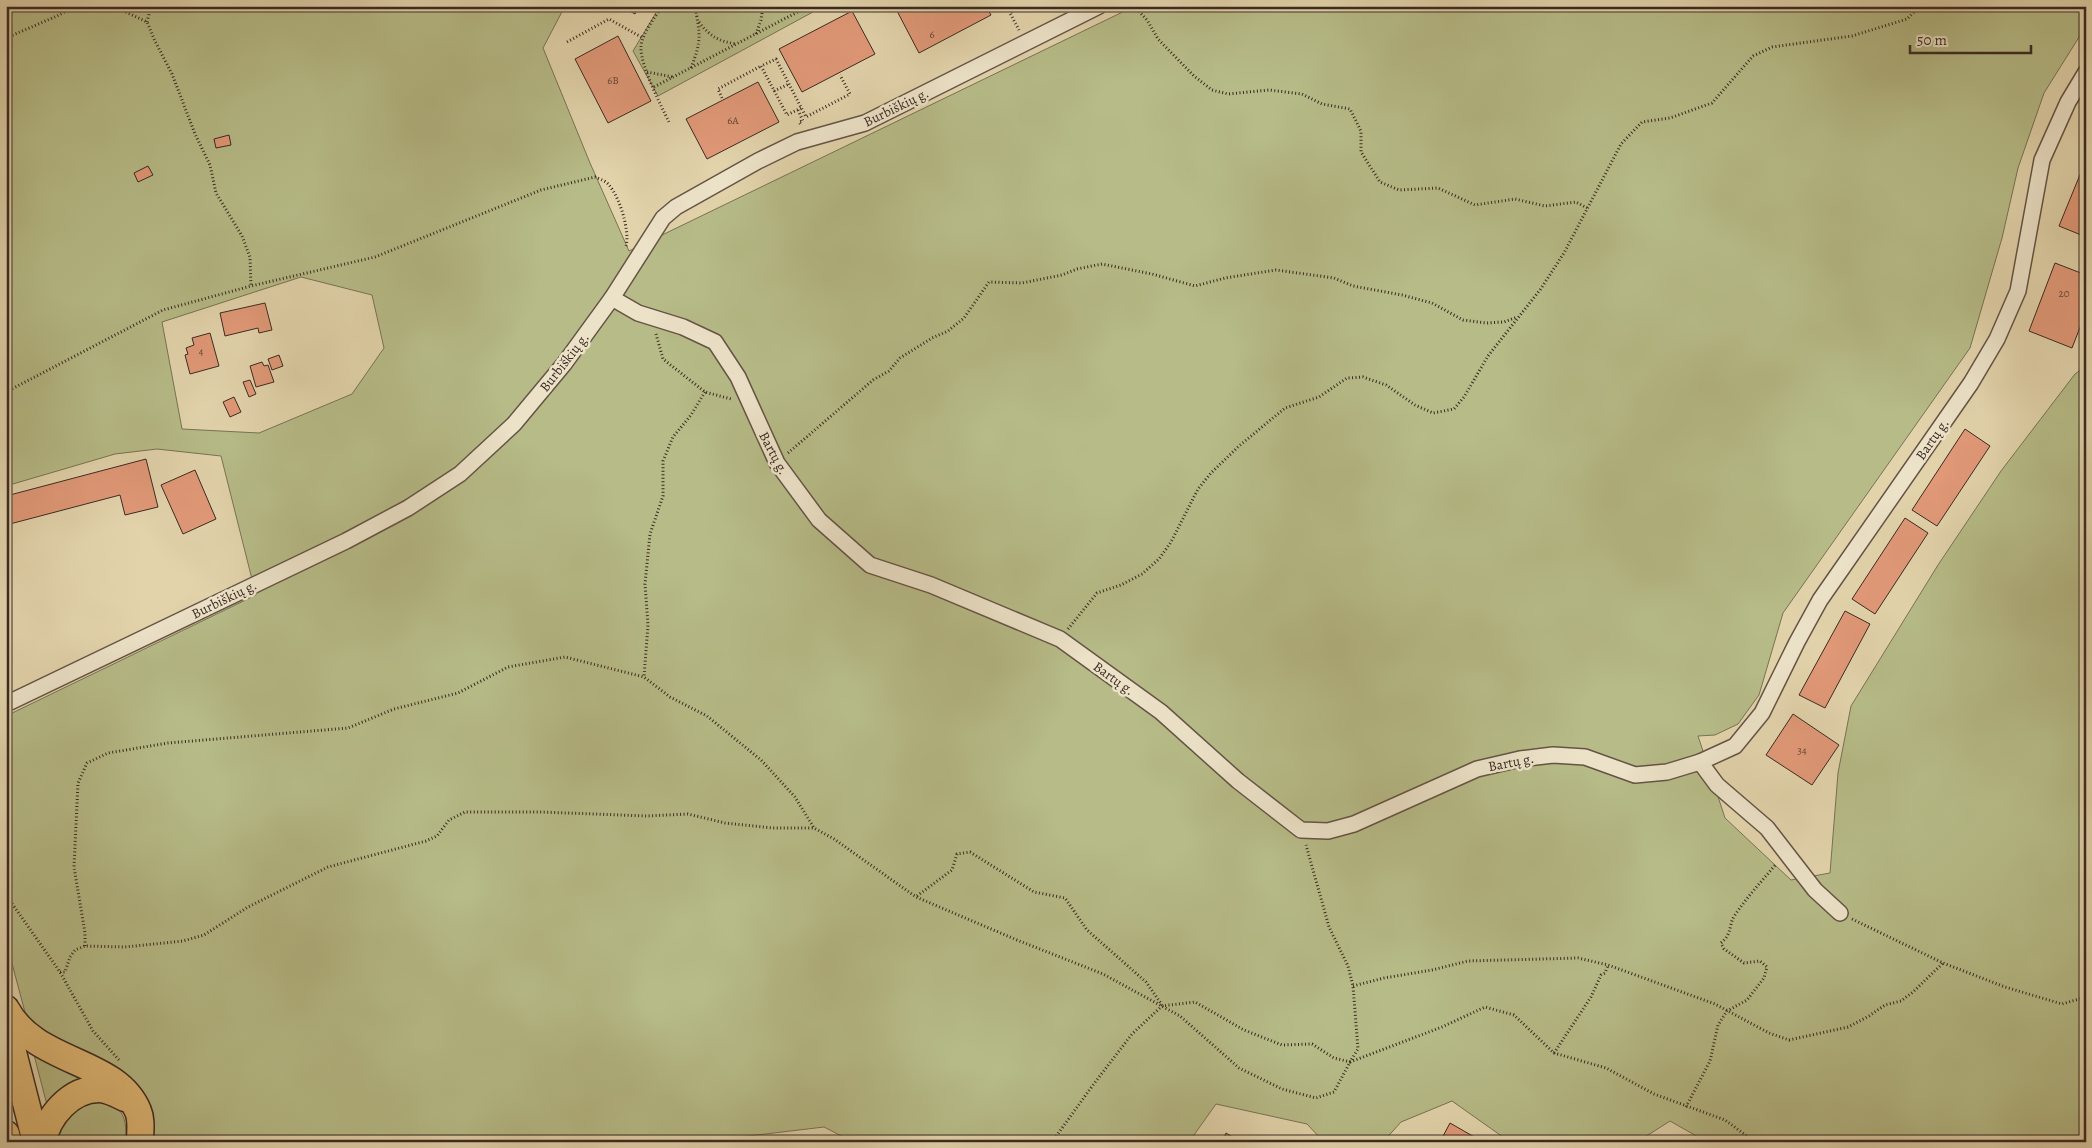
<svg xmlns="http://www.w3.org/2000/svg" width="2092" height="1148" font-family="Alegreya,serif">
<style>
.green{fill:#b6bb87;stroke:#787255;fill-rule:evenodd}
.building{fill:#e19978;stroke:#3b2a23}
.lines{fill:none;stroke-linecap:round;stroke-linejoin:round}
.minor-casing{stroke:#655445;stroke-width:18}
.trunk-casing{stroke:#3b2a23;stroke-width:29}
.path{stroke:#3b2a23;stroke-width:3;stroke-dasharray:1 2.5;stroke-linecap:butt}
.minor{stroke:#ece2c8;stroke-width:15}
.trunk{stroke:#e1ba76;stroke-width:26}
.labels{text-anchor:middle;stroke-width:5;stroke-linejoin:round;paint-order:stroke}
.number-label{font-size:11px;fill:#644638}
.street-label{font-size:14px;fill:#3b2a23;stroke:#ece2c8}
</style>
<rect width="100%" height="100%" fill="#e2d3ab"/>
<filter id="stains"><feTurbulence type="fractalNoise" baseFrequency=".004" numOctaves="4"/><feColorMatrix values="0 0 0 0 .2 0 0 0 0 .09 0 0 0 0 .02 0 0 0 .5 -.17"/></filter>
<radialGradient id="worn" r=".72"><stop offset=".6" stop-color="#630" stop-opacity="0"/><stop offset="1" stop-color="#630" stop-opacity=".3"/></radialGradient>
<g class="green">
<path d="M6 6H565L543 48 590 163 629 251 1135 6H2086V26L2044 93 2018 168 2002 238 1970 348 1783 613 1759 695 1738 724 1715 735 1698 736 1725 818 1791 880 1830 873 1838 773 1851 706 1938 565 2001 471 2075 374 2086 366V1142H1707L1670 1121 1637 1142H1510L1452 1101 1401 1122 1383 1142H1322L1321 1139 1307 1124 1216 1104 1189 1142H853L824 1127 698 1142H152L153 1122 38 1032 26 1016 6 941V716L256 595 221 456 157 449 115 454 6 486ZM301 277 372 295 384 348 352 394 259 433 182 429 162 322Z"/>
<path d="M660 6H824L658 96 633 51Z"/>
<path d="M33 1051 113 1085 47 1105Z"/>
<path d="M90 1098C119 1105 127 1109 126 1142H58V1127Z"/>
</g>
<g class="building">
<path d="M621 6H639L635 14Z"/>
<path d="M900 6H986L991 15 919 53 896 9Z"/>
<path d="M852 11 875 54 802 92 779 49Z"/>
<path d="M618 36 651 101 608 123 575 59Z"/>
<path d="M758 82 779 122 707 159 686 119Z"/>
<path d="M229 135 231 145 216 148 214 139Z"/>
<path d="M2086 160V237L2059 226Z"/>
<path d="M148 166 153 175 138 182 134 173Z"/>
<path d="M2055 263 2086 275V312L2072 348 2029 331Z"/>
<path d="M265 303 272 330 259 333 258 328 225 336 220 313Z"/>
<path d="M210 333 219 366 190 374 185 355 188 354 186 348 194 345 192 338Z"/>
<path d="M279 355 283 366 272 370 268 359Z"/>
<path d="M262 362 264 366 268 365 274 382 256 387 250 366Z"/>
<path d="M250 380 256 394 249 397 243 382Z"/>
<path d="M234 397 241 412 230 417 223 402Z"/>
<path d="M1965 429 1990 446 1937 526 1912 510Z"/>
<path d="M146 459 158 507 125 515 120 495 6 525V496Z"/>
<path d="M195 470 216 519 183 534 161 485Z"/>
<path d="M1905 518 1928 533 1875 614 1852 599Z"/>
<path d="M1845 611 1870 624 1825 708 1799 695Z"/>
<path d="M1793 714 1839 745 1812 785 1766 755Z"/>
<path d="M1450 1123 1483 1142H1445L1441 1140Z"/>
<path d="M1226 1133 1241 1142H1222Z"/>
</g>
<g class="lines">
<g class="minor-casing">
<g id="minor">
<path d="M612 298 638 313 683 327 715 342 738 377 777 463 819 520 870 565 931 585 1060 639 1161 712 1238 781 1301 830 1328 831 1354 824 1477 769 1520 759 1553 755 1585 757 1635 775 1667 772 1700 762 1735 746 1762 713 1797 642 1820 600 1971 383 1997 339 2018 291 2042 160 2068 102 2086 72"/>
<path d="M6 704 346 541 408 508 460 474 514 424 564 364 612 298 663 218 676 207 758 161 797 142 865 123 1099 6"/>
<path d="M1700 762 1717 785 1767 828 1815 890 1840 913"/>
</g>
</g>
<g class="trunk-casing">
<g id="trunk">
<path d="M6 1009C36 1065 116 1058 138 1111 142 1120 140 1132 140 1142"/>
<path d="M6 1025 36 1142"/>
<path d="M6 1134 8 1142"/>
<path d="M43 1142C47 1116 71 1089 99 1089 107 1089 117 1094 125 1098"/>
</g>
</g>
<g class="path">
<path d="M113 6 147 22 155 41 172 74 195 134 210 165 216 193 242 236 250 257 251 286"/>
<path d="M662 6C655 18 641 34 641 48 640 64 661 106 669 122"/>
<path d="M784 6 802 10"/>
<path d="M1012 6 1014 10 1010 13 1019 30"/>
<path d="M1017 6H1020"/>
<path d="M1134 6 1147 20 1158 39 1194 76 1212 90 1228 94 1269 90 1302 94 1322 104 1350 109 1361 131V152L1380 182 1399 190 1438 188 1475 205 1515 199 1545 206 1576 202 1587 208"/>
<path d="M147 22 151 6"/>
<path d="M699 22C709 36 720 42 737 44"/>
<path d="M756 34 761 20 763 6"/>
<path d="M6 38 57 16 75 6"/>
<path d="M567 42 609 19 643 38"/>
<path d="M691 68C702 40 700 35 695 6"/>
<path d="M647 72 673 77"/>
<path d="M654 87 809 6"/>
<path d="M774 91 789 84"/>
<path d="M722 98 718 89 761 66"/>
<path d="M801 108 787 115 761 66 776 59 806 117 850 94 840 75"/>
<path d="M798 110 803 121 799 122 801 125"/>
<path d="M656 334 663 359 705 392 731 399"/>
<path d="M6 392 163 310 251 286 375 257 541 190 595 177C600 179 606 181 609 185 620 198 630 231 626 246"/>
<path d="M705 392 691 415 673 437 663 461V496L650 534 645 584 648 625 644 677 670 697 707 716 761 760 795 797 814 828 834 839 916 897 1017 940 1103 974 1180 1016 1239 1068 1282 1089 1316 1098 1334 1092 1350 1062 1442 1027 1485 1007 1514 1015 1554 1053 1606 1068 1654 1094 1725 1120 1755 1142"/>
<path d="M788 453 873 380 889 371 900 358 932 338 948 331 964 318 989 282 1022 283 1062 275 1077 269 1102 264 1152 274 1195 286 1225 278 1276 270 1334 278 1353 286 1402 295 1432 303 1463 320 1486 323 1504 322 1517 317"/>
<path d="M1068 629 1097 593 1121 585 1142 574 1159 559 1171 542 1198 489 1211 473 1239 446 1285 408 1319 397 1347 378 1363 377 1386 385 1415 405 1433 413 1454 409 1464 397 1488 356 1540 290 1564 253 1621 144 1642 122 1670 118 1712 103 1753 56 1772 47 1852 36 1907 19 1920 6"/>
<path d="M6 895 60 972 93 1031 120 1061"/>
<path d="M917 896 952 870 957 854 970 852 1034 892 1065 898 1087 930 1146 982 1162 1005"/>
<path d="M1852 919 1943 963 2005 987 2062 1004 2086 997"/>
<path d="M85 946V933L74 867 78 783 87 763 108 753 168 743 348 728 394 709 458 693 508 667 565 657 644 677"/>
<path d="M60 972H65L70 957 75 950 85 946 125 947 183 941 204 935 248 907 328 867 426 841 437 836 449 820 465 812H541L647 816 688 814 725 823 773 828H814"/>
<path d="M1353 986 1384 978 1432 970 1468 961 1578 958 1608 965 1715 1004 1769 1033 1789 1040 1848 1027 1869 1016 1885 1005 1901 1001 1913 992 1943 963"/>
<path d="M1554 1053 1591 997 1601 975 1605 973 1608 965"/>
<path d="M1686 1107 1710 1061 1718 1025 1727 1011 1747 1000 1764 978 1767 967 1760 961 1744 963 1724 949 1721 943C1733 933 1728 925 1735 915 1747 897 1762 881 1776 864"/>
<path d="M1052 1142 1093 1085 1132 1034 1162 1006 1195 1002 1244 1030 1282 1045 1312 1044 1334 1058 1350 1062 1358 1049 1353 986 1348 966 1329 927 1306 845"/>
</g>
<use href="#minor" class="minor"/>
<use href="#trunk" class="trunk"/>
</g>
<g class="labels">
<g class="number-label">
<text x="932" y="38">6</text>
<text x="613" y="84">6B</text>
<text x="733" y="124">6A</text>
<text x="2064" y="297">20</text>
<text x="201" y="355">4</text>
<text x="1802" y="754">34</text>
</g>
<g class="street-label">
<text transform="translate(896 107) rotate(-26)" y="5">Burbiškių g.</text>
<text transform="translate(564 362) rotate(-52)" y="5">Burbiškių g.</text>
<text transform="translate(1932 439) rotate(-55)" y="5">Bartų g.</text>
<text transform="translate(774 453) rotate(62)" y="5">Bartų g.</text>
<text transform="translate(224 599) rotate(-26)" y="5">Burbiškių g.</text>
<text transform="translate(1114 678) rotate(36)" y="5">Bartų g.</text>
<text transform="translate(1511 762) rotate(-11)" y="5">Bartų g.</text>
</g>
</g>
<rect width="2092" height="1148" fill="none" stroke="#e2d3ab" stroke-width="25"/>
<rect x="8" y="8" width="2077" height="1133" fill="none" stroke="#3b2a23" stroke-width="2.5"/>
<rect x="12" y="12" width="2067" height="1123" fill="none" stroke="#3b2a23"/>
<path d="M1910 45v8h121v-8" fill="none" stroke="#3b2a23" stroke-width="2.5"/>
<text x="1917" y="45" font-size="15" fill="#3b2a23" stroke="#ece2c8" stroke-width="4" paint-order="stroke">50 m</text>
<rect width="100%" height="100%" filter="url(#stains)"/>
<rect width="100%" height="100%" fill="url(#worn)"/>
</svg>
